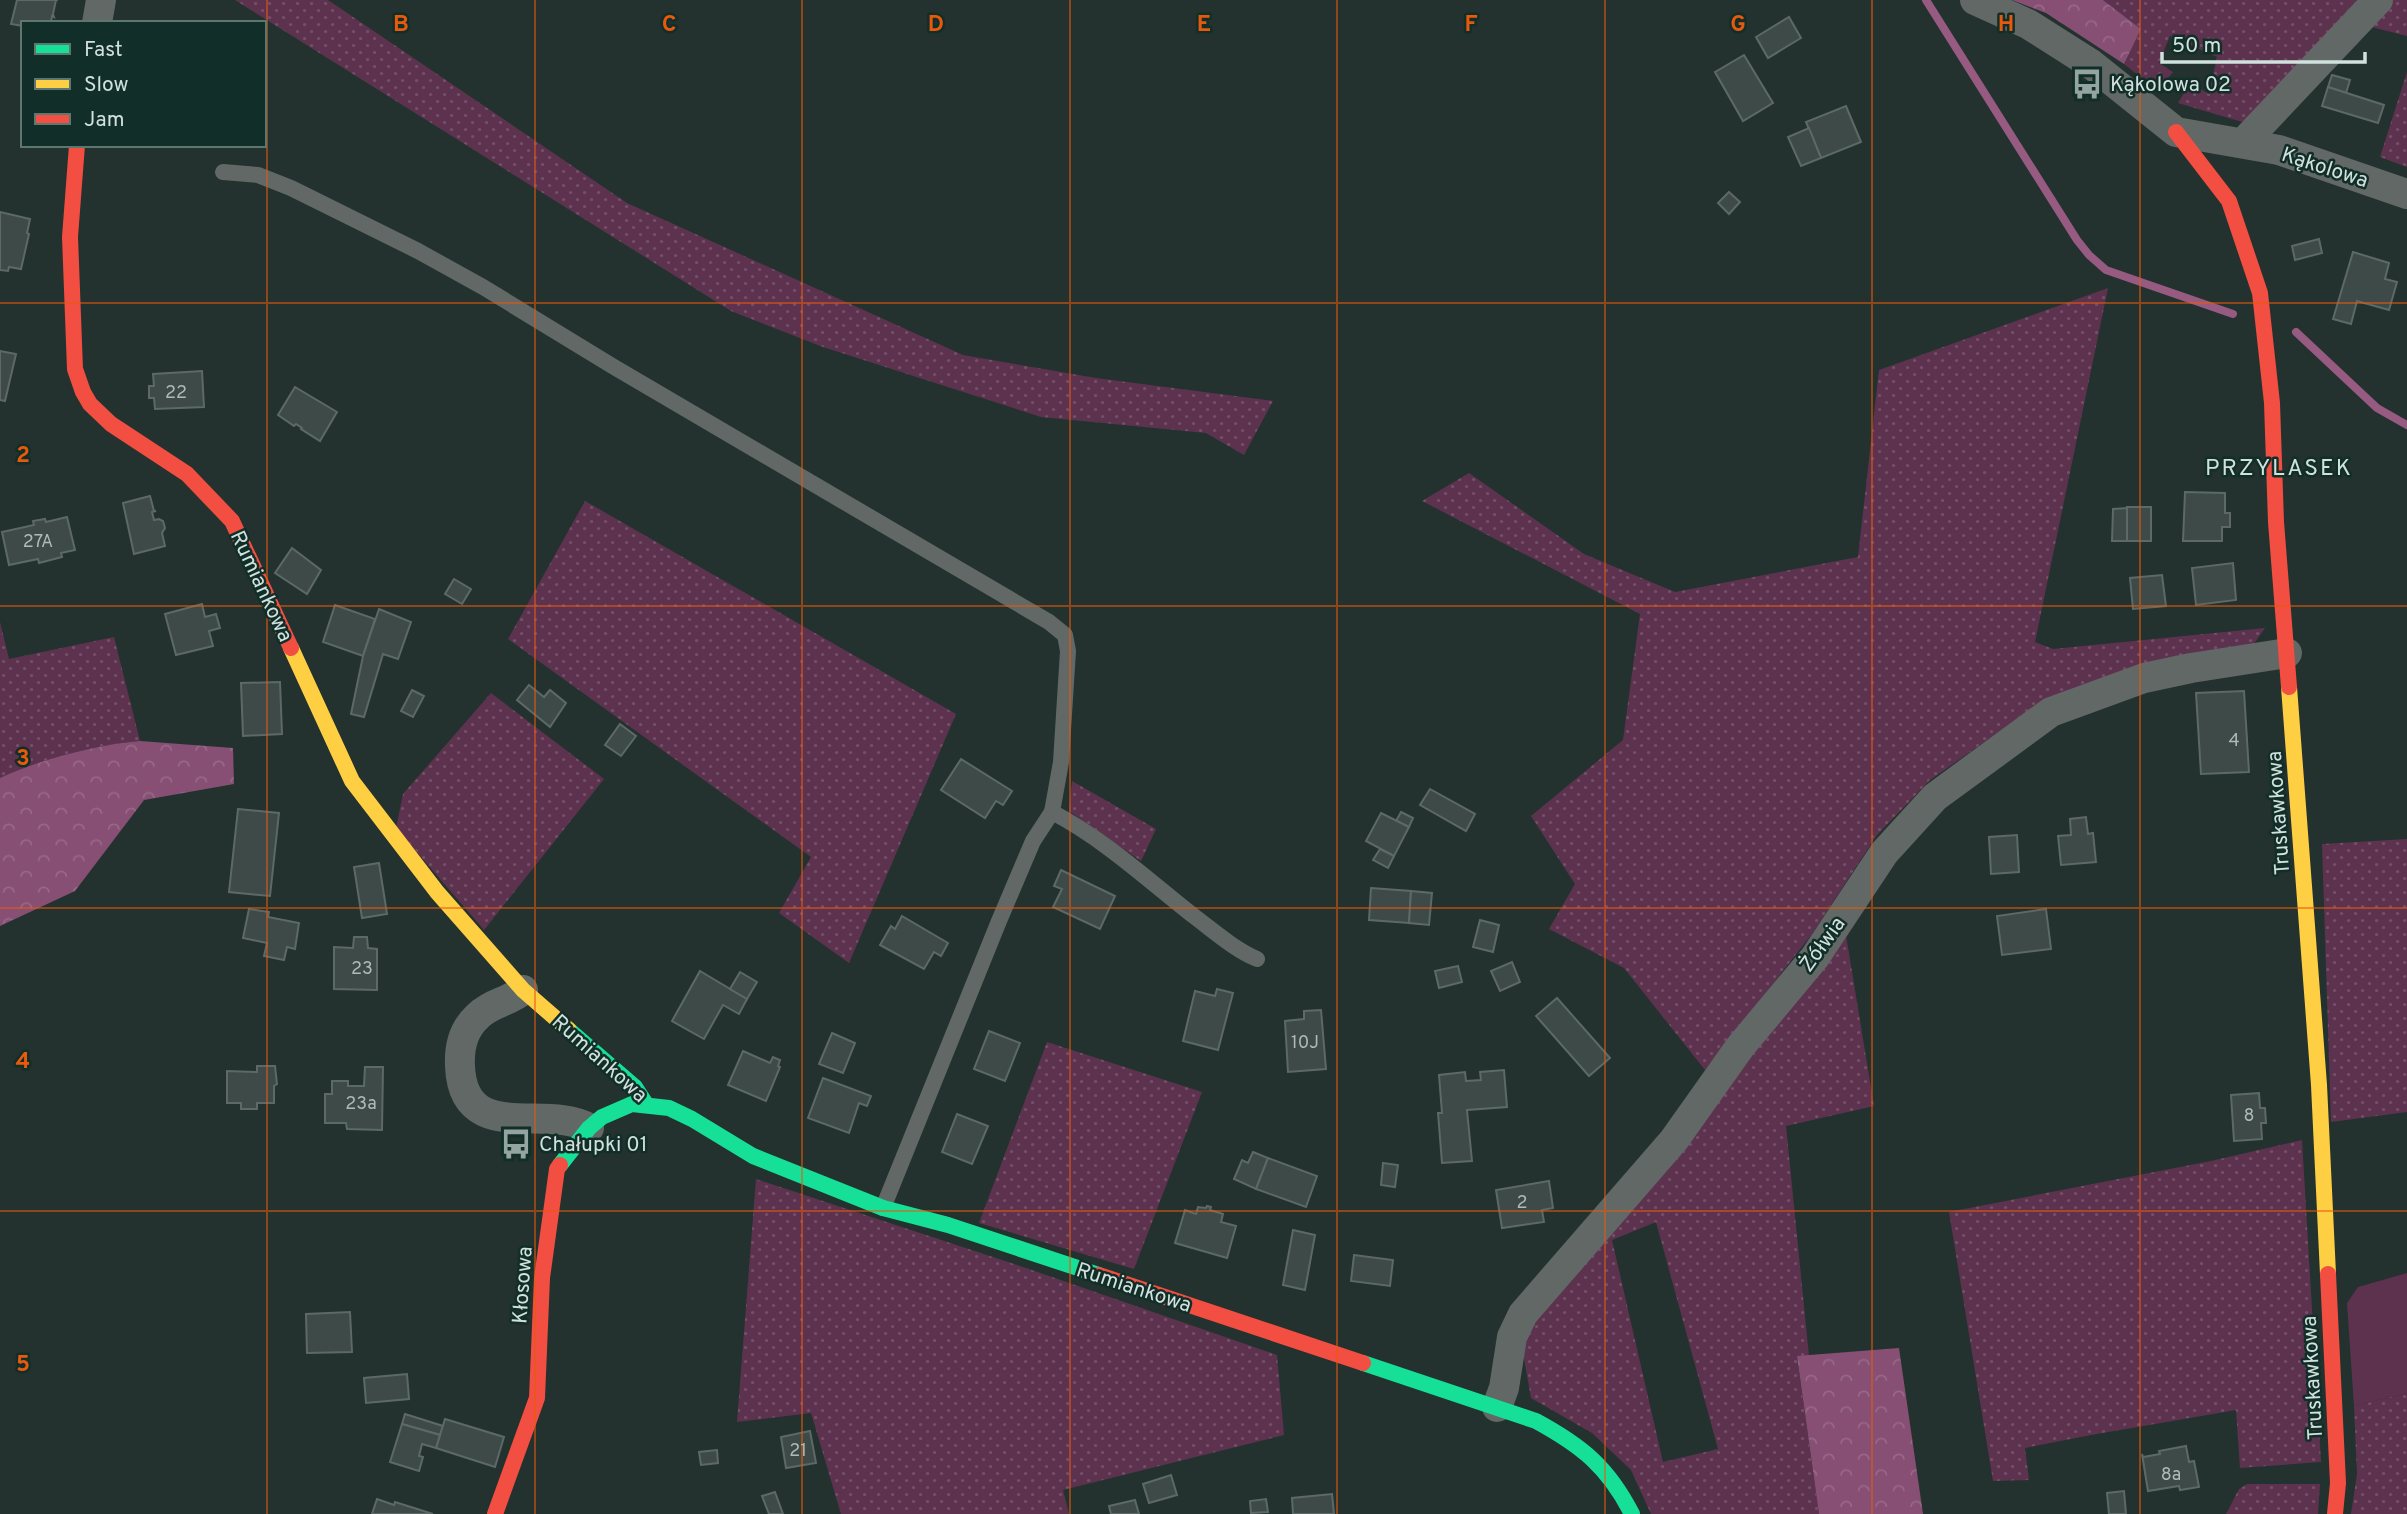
<svg xmlns="http://www.w3.org/2000/svg" width="2407" height="1514" font-family="Overpass,sans-serif">
<style>
.grass{fill:url(#grass-dots);fill-rule:evenodd}
.forest{fill:url(#forest-crowns)}
.green{fill:#5d324f}
.lines{fill:none;stroke-linecap:round;stroke-linejoin:round}
.stream{stroke:#975a81;stroke-width:8}
.building{fill:#3e4a47;stroke:#5c6966;stroke-width:2}
.lane{stroke:#616866;stroke-width:16}
.street{stroke:#616866;stroke-width:30}
.fast{stroke:#16e098;stroke-width:16}
.slow{stroke:#ffcf43;stroke-width:16}
.jam{stroke:#f24e42;stroke-width:16}
.grid{fill:none;stroke:#e8590c;stroke-width:2;stroke-opacity:0.55}
.labels{text-anchor:middle;stroke-width:5;stroke-linejoin:round;paint-order:stroke}
.number-label{font-size:18px;fill:#acbbb8}
.poi-label{font-size:21px;fill:#d1e1dd;stroke:#122e28;text-anchor:start}
.street-label{font-size:21px;fill:#d1e1dd;stroke:#122e28}
.neighbourhood-label{font-size:23px;letter-spacing:2px;fill:#d1e1dd;stroke:#122e28}
.grid-label{font-size:23px;text-anchor:middle;font-weight:bold;fill:#e8590c;stroke:#122e28;stroke-width:5;stroke-linejoin:round;paint-order:stroke}
</style>
<defs>
<pattern id="grass-dots" width="8" height="8" patternUnits="userSpaceOnUse" patternTransform="scale(1.75)"><rect width="8" height="8" fill="#5d324f"/><path d="M2 2h.1M6 6h.1" fill="none" stroke="#734f68" stroke-width="1.8" stroke-linecap="round"/></pattern>
<pattern id="forest-crowns" width="20" height="18" patternUnits="userSpaceOnUse" patternTransform="scale(1.75)"><rect width="20" height="18" fill="#874f74"/><path d="M2 6a3 3 0 1 1 6 0M12 15a3 3 0 1 1 6 0" fill="none" stroke="#976887"/></pattern>
</defs>
<rect width="100%" height="100%" fill="#23322e"/>
<g class="grass">
<path d="M235 0H328L627 203 963 355 1096 378 1273 401 1244 455 1206 433 1041 417 823 347 731 311Z"/>
<path d="M2103 0H2366L2249 124 2178 103 2190 83 2209 94 2217 57 2170 36 2159 63 2173 72 2158 91 2124 64 2141 29Z"/>
<path d="M2385 0H2407V36L2360 24Z"/>
<path d="M2407 72V167L2380 157Z"/>
<path d="M2108 288 2035 642 2053 649 2265 628 2253 645 2049 697 1930 780 1877 835 1812 934 1705 1070 1624 968 1549 929 1575 884 1531 816 1623 740 1640 614 1422 501 1469 473 1584 554 1675 592 1858 557 1879 370Z"/>
<path d="M585 501 956 714 849 963 779 913 811 857 508 639Z"/>
<path d="M0 622 9 659 114 637 140 741C98 744 38 760 0 778Z"/>
<path d="M491 693 604 779 484 930 396 828 403 794Z"/>
<path d="M1072 781 1156 829 1141 861 1069 811Z"/>
<path d="M2407 839V1112L2331 1122 2322 844Z"/>
<path d="M1844 923 1874 1106 1786 1126 1809 1356 1797 1357 1819 1514H1651L1631 1470 1592 1433 1531 1398 1520 1336ZM1656 1222 1718 1449 1663 1462 1612 1240Z"/>
<path d="M1047 1042 1202 1092 1134 1269 979 1223Z"/>
<path d="M2302 1140 2321 1462 2240 1468 2236 1410 2091 1435 2025 1448 2029 1480 1993 1481 1949 1212 2211 1161Z"/>
<path d="M756 1179 1026 1268 1277 1355 1284 1435 1063 1490 1069 1514H841L811 1413 737 1422Z"/>
<path d="M2407 1393V1514H2351L2357 1474 2354 1406Z"/>
<path d="M2247 1484H2320L2318 1514H2226L2239 1489Z"/>
</g>
<g class="forest">
<path d="M2012 0H2103L2141 29 2124 64 2046 13Z"/>
<path d="M140 741 233 748 234 784 144 800 75 891 0 926V778C38 760 98 744 140 741Z"/>
<path d="M1899 1348 1923 1514H1819L1797 1356Z"/>
</g>
<path class="green" d="M2407 1273V1393L2354 1406 2347 1303 2358 1287Z"/>
<g class="lines">
<g class="stream">
<path d="M1926 0 2077 240 2089 255 2106 270 2233 314"/>
<path d="M2296 332 2377 408 2407 425"/>
</g>
</g>
<g class="building">
<path d="M17 0H58H56L53 14 54 17 52 16 51 23H23V26L11 24Z"/>
<path d="M1789 17 1801 38 1768 58 1756 37Z"/>
<path d="M1744 55 1773 103 1743 121 1715 72Z"/>
<path d="M2332 75 2350 80 2346 93 2328 87Z"/>
<path d="M2328 87 2384 105 2378 123 2322 106Z"/>
<path d="M1846 106 1861 142 1821 158 1806 122Z"/>
<path d="M1809 128 1821 158 1801 166 1788 137Z"/>
<path d="M1729 192 1740 202 1729 214 1718 203Z"/>
<path d="M0 212 30 219 27 233 29 234 21 269 9 267 8 271 0 270Z"/>
<path d="M2319 239 2322 253 2295 260 2292 246Z"/>
<path d="M2353 252 2389 263 2385 279 2397 282 2389 310 2357 301 2351 324 2333 319Z"/>
<path d="M0 351 16 354 5 401 0 400Z"/>
<path d="M202 371 204 407 155 409 154 398H149V386H154L153 374Z"/>
<path d="M295 387 337 412 320 441 301 429 302 428 296 424 294 426 278 415Z"/>
<path d="M2185 492 2225 493V513H2230V527H2222V541H2183Z"/>
<path d="M150 496 154 511H156L152 512 154 520 159 519 163 521 165 528 162 533 165 546 134 554 123 503Z"/>
<rect x="2127" y="507" width="24" height="34"/>
<path d="M2127 508V541H2112L2113 509Z"/>
<path d="M67 517 75 550 61 553 62 557 39 563 38 559 9 565 2 532 34 525 33 521 45 519 46 522Z"/>
<path d="M292 548 321 570 307 594 275 573Z"/>
<path d="M2233 563 2236 600 2196 605 2192 568Z"/>
<path d="M2162 575 2166 606 2133 609 2130 578Z"/>
<path d="M454 579 471 589 462 604 445 594Z"/>
<path d="M202 604 205 617 216 614 220 628 209 631 213 646 176 655 165 614Z"/>
<path d="M335 605 375 619 363 656 323 642Z"/>
<path d="M379 609 411 622 398 659 383 654 364 717 351 714 363 656Z"/>
<path d="M280 682 282 734 243 736 241 683Z"/>
<path d="M529 685 544 697 550 690 566 703 550 727 517 700Z"/>
<path d="M412 690 424 696 413 717 401 711Z"/>
<path d="M2244 691 2249 772 2201 774 2196 693Z"/>
<path d="M620 724 636 736 621 756 605 745Z"/>
<path d="M961 759 1012 791 1003 805 996 801 985 818 941 790Z"/>
<path d="M1430 789 1475 814 1466 831 1420 805Z"/>
<path d="M238 809 279 813 270 896 229 892Z"/>
<path d="M1401 812 1413 818 1409 827 1396 821Z"/>
<path d="M1381 813 1409 827 1394 856 1366 841Z"/>
<path d="M2086 817 2088 834 2093 833 2096 862 2061 865 2058 836 2071 835 2070 819Z"/>
<path d="M2017 835 2019 872 1991 874 1989 837Z"/>
<path d="M1380 849 1394 856 1388 868 1373 860Z"/>
<path d="M379 863 387 914 362 918 354 867Z"/>
<path d="M1061 870 1115 896 1100 929 1053 907 1062 889 1054 886Z"/>
<path d="M1371 888 1411 891 1409 923 1369 920Z"/>
<path d="M1411 891 1432 893 1429 925 1409 923Z"/>
<path d="M249 909 269 912 268 917 299 923 295 949 287 947 284 960 264 956 267 943 243 938Z"/>
<path d="M2046 909 2051 949 2002 955 1997 916Z"/>
<path d="M902 916 948 943 941 956 934 952 924 969 880 945 891 926 895 929Z"/>
<path d="M1480 920 1499 925 1493 952 1473 947Z"/>
<path d="M354 937H367L368 948 377 949V990L334 989V947L353 948Z"/>
<path d="M1512 962 1520 982 1500 991 1491 971Z"/>
<path d="M1458 966 1462 982 1439 988 1435 971Z"/>
<path d="M700 971 747 999 739 1014 723 1005 704 1039 672 1021Z"/>
<path d="M740 972 757 982 747 999 730 989Z"/>
<path d="M1217 989 1233 993 1218 1050 1183 1041 1195 991 1215 996Z"/>
<path d="M1557 998 1610 1058 1589 1076 1536 1016Z"/>
<path d="M1321 1010 1326 1069 1288 1072 1285 1021 1304 1019V1011Z"/>
<path d="M989 1031 1020 1043 1005 1081 974 1069Z"/>
<path d="M832 1033 855 1043 843 1073 819 1064Z"/>
<path d="M743 1051 770 1063 773 1057 780 1060 778 1066 780 1067 766 1101 728 1085Z"/>
<path d="M257 1066H275L277 1084 274 1086V1103H257V1109H241V1103H227V1071L257 1072Z"/>
<path d="M365 1067H383L382 1130 347 1129 346 1123H325V1094H332V1081H348V1086H364Z"/>
<path d="M1504 1070 1507 1107 1467 1110 1472 1161 1442 1163 1438 1113H1442L1439 1075 1465 1072 1466 1081 1481 1080 1480 1072Z"/>
<path d="M823 1078 871 1096 867 1106 859 1103 849 1133 808 1118Z"/>
<path d="M2259 1093 2260 1108H2265L2266 1123H2261L2262 1139 2234 1141 2231 1095Z"/>
<path d="M957 1114 988 1126 972 1164 942 1152Z"/>
<path d="M1253 1152 1268 1158 1256 1189 1234 1179 1242 1160 1248 1163Z"/>
<path d="M1268 1158 1317 1176 1306 1207 1256 1189Z"/>
<path d="M1383 1163 1398 1165 1395 1187 1381 1185Z"/>
<path d="M1549 1181 1553 1208 1542 1210 1544 1222 1502 1228 1496 1190Z"/>
<path d="M1207 1206 1211 1207 1210 1210 1223 1214 1221 1222 1236 1226 1227 1258 1175 1243 1185 1210 1196 1214 1198 1207 1206 1208Z"/>
<path d="M1293 1230 1315 1235 1305 1290 1283 1285Z"/>
<path d="M1354 1255 1393 1260 1390 1286 1351 1281Z"/>
<path d="M350 1312 352 1352 307 1353 306 1314Z"/>
<path d="M407 1374 409 1399 366 1403 364 1378Z"/>
<path d="M405 1414 443 1426 440 1435 402 1424Z"/>
<path d="M445 1419 504 1437 495 1467 436 1448Z"/>
<path d="M402 1424 440 1435 436 1448 422 1444 419 1456 423 1457 419 1471 390 1462Z"/>
<path d="M810 1431 816 1463 786 1468 781 1437Z"/>
<path d="M2186 1446 2189 1462 2194 1461 2199 1487 2180 1490 2179 1486 2148 1491 2142 1454 2143 1457 2160 1454 2159 1451Z"/>
<path d="M717 1450 718 1463 701 1465 699 1452Z"/>
<path d="M1171 1475 1177 1495 1149 1503 1143 1484Z"/>
<path d="M2124 1491 2126 1514H2109L2107 1493Z"/>
<path d="M775 1492 783 1514H769L762 1496Z"/>
<path d="M1332 1494 1334 1514H1293L1292 1498Z"/>
<path d="M377 1499 394 1505 395 1502 433 1514H372Z"/>
<path d="M1266 1499 1268 1512 1251 1513 1250 1501Z"/>
<path d="M1135 1500 1139 1514H1111L1109 1506Z"/>
</g>
<g class="lines">
<g class="lane">
<path d="M223 172 258 175 291 188 418 251 483 287 614 367 1049 622 1065 635 1068 651 1061 762 1052 812"/>
<path d="M883 1208 999 921 1033 841 1052 812C1104 839 1149 881 1195 917 1215 932 1234 949 1257 959"/>
</g>
<g class="street">
<path d="M1975 0 2028 24 2091 64 2176 132 2279 150 2407 194"/>
<path d="M97 23 101 0"/>
<path d="M2243 143 2378 0"/>
<path d="M523 990C509 1002 490 1003 477 1017 463 1030 459 1047 460 1066 463 1146 546 1103 589 1128"/>
<path d="M1497 1407 1504 1388 1512 1337 1523 1314 1674 1140 1740 1047 1815 957 1884 853 1935 797 2051 712 2144 678 2191 668 2287 653"/>
</g>
<g class="fast">
<path d="M569 1030 635 1087 646 1104"/>
<path d="M560 1165 589 1128 602 1117 632 1104 669 1108 692 1119 753 1156 883 1208 948 1225 1099 1275"/>
<path d="M1363 1363 1536 1421C1582 1446 1608 1467 1632 1514"/>
</g>
<g class="slow">
<path d="M291 648 352 781 437 892 523 990 569 1030"/>
<path d="M2289 687 2319 1085 2328 1274"/>
</g>
<g class="jam">
<path d="M2176 132 2229 201 2260 293 2272 403 2276 522 2289 687"/>
<path d="M77 145 70 237 75 369 83 392 90 404 111 424 187 474 232 521 291 648"/>
<path d="M2328 1274 2338 1483 2335 1514"/>
<path d="M1099 1275 1363 1363"/>
<path d="M495 1514 537 1398 542 1278 557 1169 560 1165"/>
</g>
</g>
<path class="grid" d="M267 0V1514M535 0V1514M802 0V1514M1070 0V1514M1337 0V1514M1605 0V1514M1872 0V1514M2140 0V1514M0 303H2407M0 606H2407M0 908H2407M0 1211H2407"/>
<defs>
<g id="bus-bare" transform="scale(2.415)"><path d="M-5-6H5V4H4V6H2V4H-2V6H-4V4H-5ZM-3.5-4V0h7V-4ZM-3.5 1.2v1.5H-2V1.2ZM2 1.2v1.5H3.5V1.2Z" fill="#94a4a0" stroke="#122e28" stroke-width="2.5" paint-order="stroke"/></g>
</defs>
<g fill-rule="evenodd">
<use href="#bus-bare" x="2087" y="84"/>
<use href="#bus-bare" x="516" y="1144"/>
</g>
<g class="labels">
<g class="number-label">
<text x="176" y="398">22</text>
<text x="38" y="547">27A</text>
<text x="2234" y="746">4</text>
<text x="362" y="974">23</text>
<text x="1305" y="1048">10J</text>
<text x="361" y="1109">23a</text>
<text x="2249" y="1121">8</text>
<text x="1522" y="1208">2</text>
<text x="798" y="1456">21</text>
<text x="2171" y="1480">8a</text>
</g>
<g class="poi-label">
<text x="2110" y="91">Kąkolowa 02</text>
<text x="539" y="1151">Chałupki 01</text>
</g>
<g class="street-label">
<text transform="translate(2325 167) rotate(18)" y="7">Kąkolowa</text>
<text transform="translate(262 586) rotate(65)" y="7">Rumiankowa</text>
<text transform="translate(2278 813) rotate(-94)" y="7">Truskawkowa</text>
<text transform="translate(1822 944) rotate(-54)" y="7">Żółwia</text>
<text transform="translate(600 1058) rotate(42)" y="7">Rumiankowa</text>
<text transform="translate(522 1285) rotate(-86)" y="7">Kłosowa</text>
<text transform="translate(1134 1287) rotate(18)" y="7">Rumiankowa</text>
<text transform="translate(2312 1378) rotate(-93)" y="7">Truskawkowa</text>
</g>
<g class="neighbourhood-label">
<text x="2279" y="475">PRZYLASEK</text>
</g>
</g>
<g class="grid-label">
<text x="401" y="31">B</text>
<text x="669" y="31">C</text>
<text x="936" y="31">D</text>
<text x="1204" y="31">E</text>
<text x="1471" y="31">F</text>
<text x="1738" y="31">G</text>
<text x="2006" y="31">H</text>
<text x="23" y="462">2</text>
<text x="23" y="765">3</text>
<text x="23" y="1068">4</text>
<text x="23" y="1371">5</text>
</g>
<rect x="21" y="21" width="245" height="126" fill="#122e28" stroke="#5e7670" stroke-width="2"/>
<rect x="35" y="44" width="35" height="10" fill="#16e098" stroke="#5e7670" stroke-width="2"/>
<text x="84" y="56" font-size="21" fill="#d1e1dd">Fast</text>
<rect x="35" y="79" width="35" height="10" fill="#ffcf43" stroke="#5e7670" stroke-width="2"/>
<text x="84" y="91" font-size="21" fill="#d1e1dd">Slow</text>
<rect x="35" y="114" width="35" height="10" fill="#f24e42" stroke="#5e7670" stroke-width="2"/>
<text x="84" y="126" font-size="21" fill="#d1e1dd">Jam</text>
<path d="M2162 52v10h203v-10" fill="none" stroke="#d1e1dd" stroke-width="3.5"/>
<text x="2172" y="52" font-size="21" fill="#d1e1dd" stroke="#122e28" stroke-width="5" paint-order="stroke">50 m</text>
</svg>
